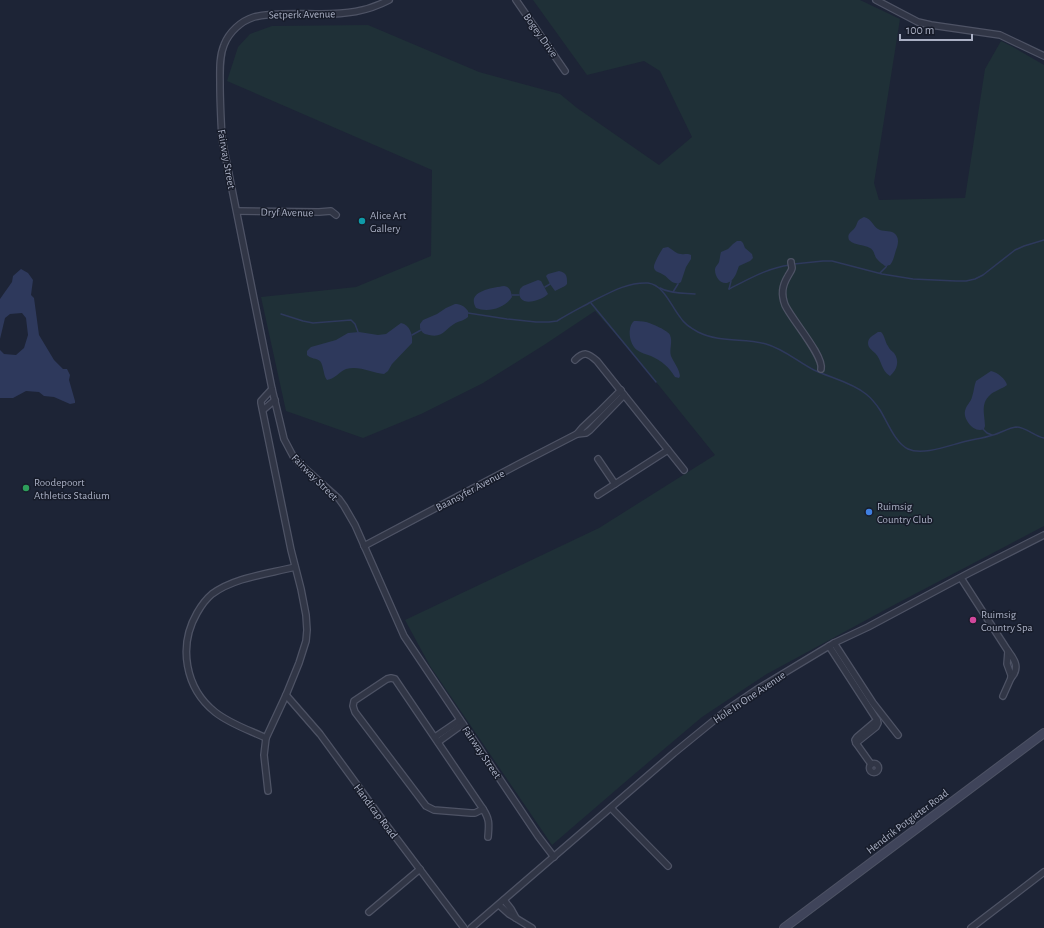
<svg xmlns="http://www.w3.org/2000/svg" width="1044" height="928" font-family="'Alegreya Sans',sans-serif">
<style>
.green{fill:#1f3037}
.water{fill:#2e395c}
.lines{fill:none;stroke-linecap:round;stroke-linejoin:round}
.stream{stroke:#2e395c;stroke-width:1.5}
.minor-casing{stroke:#4e5365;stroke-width:8}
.secondary-casing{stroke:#4e5365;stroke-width:10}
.minor{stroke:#313646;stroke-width:5.5}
.secondary{stroke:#3f445a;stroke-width:8}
.culture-dot{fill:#0f9aa8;stroke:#171c2a;stroke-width:1.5}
.leisure-dot{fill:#2e9e5b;stroke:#171c2a;stroke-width:1.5}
.shop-dot{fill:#3f7fe0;stroke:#171c2a;stroke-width:1.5}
.hotel-dot{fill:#d1479c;stroke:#171c2a;stroke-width:1.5}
.labels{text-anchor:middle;stroke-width:3;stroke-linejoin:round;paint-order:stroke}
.street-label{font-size:11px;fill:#aab0c4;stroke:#171c2a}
.poi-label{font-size:11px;fill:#aab0c4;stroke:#171c2a;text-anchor:start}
</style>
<rect width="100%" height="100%" fill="#1d2436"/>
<path class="green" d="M533 0H860L900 19 874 183 879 200 965 198 985 69 1001 41 1013 47 1044 65V526L892 606 765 675 702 717 631 777 552 845 430 666 405 620 599 528 715 455 640 362 595 311 544 345 483 383 421 414 363 438 286 411 261 297 356 287 431 256 432 170 227 81 238 47 250 34 272 26 368 25 479 72 560 94 577 108 659 165 692 137 660 71 644 61 587 75Z"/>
<g class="water">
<path d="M864 217C872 219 873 226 878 229 883 232 889 230 894 233 900 237 898 245 896 250 894 256 894 260 890 265L885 266C883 264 879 262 877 259 874 256 875 251 870 248 863 244 855 246 849 240 847 234 850 233 854 229 859 223 855 221 864 217Z"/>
<path d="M737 241H741L743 243 745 248 752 254 753 258 750 261 739 266C737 271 736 276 732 280 724 288 715 279 715 270 715 266 718 265 719 262 720 259 720 255 721 252L728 249 733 244Z"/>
<path d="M668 247C672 249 676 254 681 254 685 255 687 253 691 255V259L686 267 681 282C678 284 679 284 675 283 670 282 667 276 662 274 659 272 655 272 654 268 653 264 661 251 663 248Z"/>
<path d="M21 269 28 273 33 280 31 295 34 298 39 335 54 360 63 369H67L70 375 69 380 75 401V403L70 404 54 397 44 396 39 392 26 391 13 398H0V350L4 354 16 355 24 348 28 335 26 318 22 313 10 314 5 318 0 339V299L12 282 13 276Z"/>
<path d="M559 271C567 273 567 276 567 284L565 286 555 291 550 284 546 276 548 274Z"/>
<path d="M538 280 541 281 548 294C540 302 515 308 520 289L523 286Z"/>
<path d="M504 286C510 287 511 291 512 297 505 308 488 313 476 308 466 291 492 288 504 286Z"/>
<path d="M455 304C461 304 464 306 468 311V317C464 321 458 321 454 324 444 330 443 338 429 335 424 334 422 333 420 328V324L423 320 437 314 446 308Z"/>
<path d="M634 321C638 321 642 321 646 322 651 323 669 331 670 335 673 342 669 349 671 356 674 363 679 368 680 376L679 378 675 377C669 367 662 361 651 356 646 354 641 353 637 350 629 344 627 327 634 321Z"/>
<path d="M401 323C410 325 413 335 412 343L392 364 388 371 384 374C372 373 359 365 346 369 339 372 335 379 327 380 323 375 324 366 320 361 316 358 311 359 307 355V351L311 347 336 340 348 333 359 332 378 335 386 334Z"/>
<path d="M878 332H881C885 336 885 342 888 346 889 349 892 351 894 353 900 361 897 370 890 376 881 371 882 360 875 353 872 350 868 348 868 343 868 337 874 335 878 332Z"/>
<path d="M991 371C997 372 1006 379 1007 385 1002 389 994 391 990 395 980 404 985 415 985 426L984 429C974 434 963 419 965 411 966 405 971 402 972 397 974 391 974 386 976 381Z"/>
</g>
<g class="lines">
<g class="stream">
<path d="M794 264 823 261H832L882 274 913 279 956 281H966L975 279 983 275 1015 250 1024 246 1044 240"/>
<path d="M880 273 886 267 887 265"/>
<path d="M545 287 550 284"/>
<path d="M660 288C670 294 684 293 695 294"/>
<path d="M729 289C749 279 767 268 790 265"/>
<path d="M729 289 731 281"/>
<path d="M673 292 678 284"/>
<path d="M512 295H519"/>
<path d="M591 303 656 382"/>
<path d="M468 313 507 319 536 322H549L557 321C568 314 580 308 591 302 609 293 627 282 648 283 664 285 671 306 680 317 684 324 691 328 698 332 720 343 744 338 766 344 784 349 798 362 814 370 831 378 851 382 866 394 871 398 876 404 880 410 887 421 895 443 908 449 923 456 950 445 967 441 976 439 984 438 993 435 1001 433 1008 428 1016 427 1026 427 1034 436 1044 438"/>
<path d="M281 314 303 321 313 323 351 320 355 324 358 332"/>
<path d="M412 335 421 330"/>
<path d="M983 429 987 433 992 435"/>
</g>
<g class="minor-casing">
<g id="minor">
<path d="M389 0C366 12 346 14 321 14 302 14 272 12 254 17 241 21 229 32 224 45 219 57 220 71 220 84 220 102 221 121 222 139L272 389 284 439 293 456 300 464 339 499 344 506 355 525 404 636 538 836 554 857"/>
<path d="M516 0 565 71"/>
<path d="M876 0 918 22 931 25 1000 35 1044 56"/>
<path d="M237 211 319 212 331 211 336 215"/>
<path d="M791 262C791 264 792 266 792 268 792 270 789 274 788 276 782 286 781 294 785 305 792 320 824 356 821 369"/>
<path d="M575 360C584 351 588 353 597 361L684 470"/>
<path d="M263 410 275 400"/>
<path d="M577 434 582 428 598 413 621 390"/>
<path d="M598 459 615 484"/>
<path d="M598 495 668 450"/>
<path d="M364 546 517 465 577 434 586 433 590 430 624 395"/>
<path d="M961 578 1008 651 1007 664 1011 675V678L1003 696"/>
<path d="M834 643 873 703 898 735"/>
<path d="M829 646 877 720 878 723 876 727 856 743"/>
<path d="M1008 651C1015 660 1020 668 1011 678"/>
<path d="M391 678 395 679 397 682 483 809 475 813H471L434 810 426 806 355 712 353 706 354 701 387 679Z"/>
<path d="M286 695 320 734 385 823 464 928"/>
<path d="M435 737 460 720"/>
<path d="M266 738C249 730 230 724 215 712 185 688 178 646 197 613 201 606 206 599 212 594 235 577 268 574 295 567"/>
<path d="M438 742 463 724"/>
<circle cx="874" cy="768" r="4.5"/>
<path d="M871 764 856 743 855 740 857 737 877 720"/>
<path d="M268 791 264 755 266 738 286 695 299 663 306 641 307 630 306 615 301 589 291 550 261 403V401L272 389"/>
<path d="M611 808 668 866"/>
<path d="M483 809C490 820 489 824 488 837"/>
<path d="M504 900 511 909 516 918"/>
<path d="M499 905 509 914 532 928"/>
<path d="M369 912 420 869"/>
<path d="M471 928 674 753 728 709 756 690 834 643 868 627 969 573 1044 535"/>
<path d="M971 928 1044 872"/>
</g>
</g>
<g class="secondary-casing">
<path id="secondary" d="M784 928 1044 733"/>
</g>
<use href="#minor" class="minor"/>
<use href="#secondary" class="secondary"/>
</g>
<circle class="culture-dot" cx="362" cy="221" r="4"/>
<circle class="leisure-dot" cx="26" cy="488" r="4"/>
<circle class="shop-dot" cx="869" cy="512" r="4"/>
<circle class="hotel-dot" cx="973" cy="620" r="4"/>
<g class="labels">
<g class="street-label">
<text transform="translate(302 14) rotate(-1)" y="4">Setperk Avenue</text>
<text transform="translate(541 35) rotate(55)" y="4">Bogey Drive</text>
<text transform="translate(227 159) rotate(80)" y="4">Fairway Street</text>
<text transform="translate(287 212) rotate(1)" y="4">Dryf Avenue</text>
<text transform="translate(315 477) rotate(45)" y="4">Fairway Street</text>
<text transform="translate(470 490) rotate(-28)" y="4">Baansyfer Avenue</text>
<text transform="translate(749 697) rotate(-34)" y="4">Hole In One Avenue</text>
<text transform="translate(482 752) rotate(56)" y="4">Fairway Street</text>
<text transform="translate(376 811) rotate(53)" y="4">Handicap Road</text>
<text transform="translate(907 821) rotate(-37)" y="4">Hendrik Potgieter Road</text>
</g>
<g class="poi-label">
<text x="370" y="219">Alice Art<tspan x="370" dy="13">Gallery</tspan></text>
<text x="34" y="486">Roodepoort<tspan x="34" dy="13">Athletics Stadium</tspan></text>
<text x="877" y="510">Ruimsig<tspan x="877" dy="13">Country Club</tspan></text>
<text x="981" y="618">Ruimsig<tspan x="981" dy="13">Country Spa</tspan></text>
</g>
</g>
<path d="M900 34v6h72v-6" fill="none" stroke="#aab0c4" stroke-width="2"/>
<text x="906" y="34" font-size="12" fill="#aab0c4" stroke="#171c2a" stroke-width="3" paint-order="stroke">100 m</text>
</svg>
